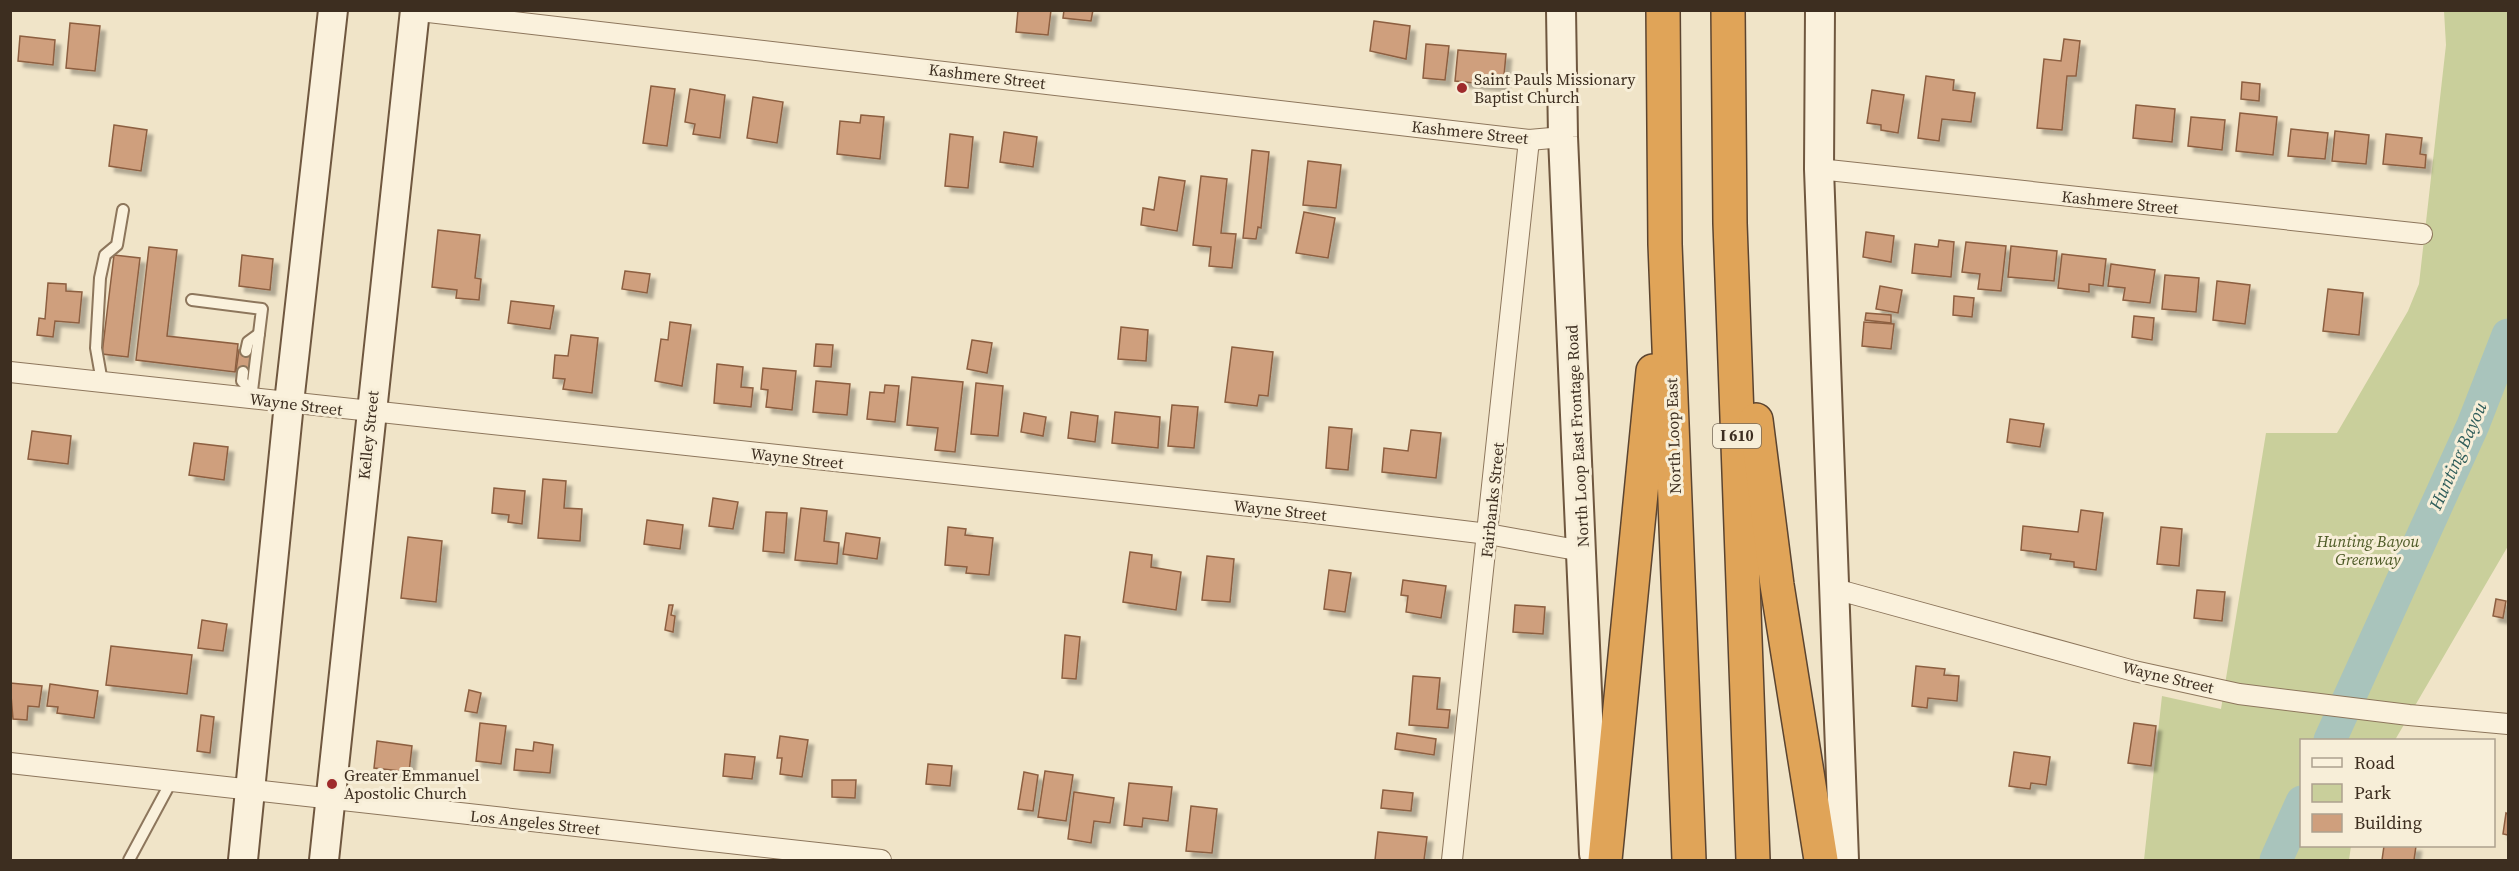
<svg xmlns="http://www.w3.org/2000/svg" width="2519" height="871" font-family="'Source Serif 4',serif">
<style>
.green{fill:#c9cf9b}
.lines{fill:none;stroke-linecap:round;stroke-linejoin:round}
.river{stroke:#a9c4bc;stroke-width:33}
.building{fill:#cf9f7d;stroke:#8d5f41;stroke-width:1.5;filter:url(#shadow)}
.service-casing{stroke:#8d765c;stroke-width:14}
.minor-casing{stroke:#8d765c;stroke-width:22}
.secondary-casing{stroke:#6f573f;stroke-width:32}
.motorway-casing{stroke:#5b4430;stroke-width:36}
.service{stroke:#faf1dc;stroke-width:10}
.minor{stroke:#faf1dc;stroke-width:20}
.secondary{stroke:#faf1dc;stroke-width:28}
.motorway{stroke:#e0a458;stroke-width:33}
.poi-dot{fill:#9e2a2b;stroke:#f7eed8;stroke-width:2}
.labels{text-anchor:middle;stroke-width:6;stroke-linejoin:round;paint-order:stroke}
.shield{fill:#f7eed8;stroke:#756857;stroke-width:1.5}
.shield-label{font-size:15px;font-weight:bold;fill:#3d2e20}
.street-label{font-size:16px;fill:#3d2e20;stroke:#f7eed8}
.poi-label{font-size:16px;fill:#3d2e20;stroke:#f7eed8;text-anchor:start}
.park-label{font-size:16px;font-style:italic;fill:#4d5a26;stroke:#f7eed8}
.water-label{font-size:18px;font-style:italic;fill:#2f5d5a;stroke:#f7eed8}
</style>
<defs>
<filter id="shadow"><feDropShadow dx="5.5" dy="5.5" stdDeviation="1.5" flood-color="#0004"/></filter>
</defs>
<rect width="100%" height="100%" fill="#f0e4c8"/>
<path class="green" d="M2444 11H2508V546L2395 740H2302V846H2351L2349 860H2144L2162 696 2221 709 2266 433H2337L2408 311 2419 284 2446 45Z"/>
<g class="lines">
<g class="river">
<path d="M2330 740 2473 425 2508 335"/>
<path d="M2276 860 2302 802"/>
</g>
</g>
<g class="building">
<path d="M1018 10H1051L1048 35 1016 32Z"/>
<path d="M1064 10H1093L1091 21 1063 18Z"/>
<path d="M1374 21 1410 26 1406 59 1370 51Z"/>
<path d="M70 23 100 26 95 71 66 68Z"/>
<path d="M20 36 55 40 53 65 18 61Z"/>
<path d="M2064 39 2080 41 2076 76H2067L2062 130 2037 128 2044 59 2061 61Z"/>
<path d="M1426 44 1449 46 1445 80 1423 78Z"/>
<path d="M1458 50 1506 54 1503 86 1455 81Z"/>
<path d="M1926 76 1954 80 1953 90 1975 93 1971 122 1942 119 1939 141 1918 138Z"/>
<path d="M2242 82 2260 84 2259 101 2241 99Z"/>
<path d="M651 86 675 89 667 146 643 143Z"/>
<path d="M690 89 725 95 720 138 693 134 695 124 685 122Z"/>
<path d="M1872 90 1904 95 1898 133 1881 130V125L1867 123Z"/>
<path d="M753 97 783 102 777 143 747 138Z"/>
<path d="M2136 105 2175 109 2172 142 2133 138Z"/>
<path d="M2240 113 2277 117 2273 155 2236 151Z"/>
<path d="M861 115 884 117 880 159 837 154 840 121 860 123Z"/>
<path d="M2191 117 2225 120 2222 150 2188 146Z"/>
<path d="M114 125 147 130 141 171 109 166Z"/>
<path d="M2291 129 2328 133 2325 159 2288 156Z"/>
<path d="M2335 131 2369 135 2366 164 2332 161Z"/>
<path d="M1004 132 1037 137 1033 167 1000 162Z"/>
<path d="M950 134 973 137 968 188 945 186Z"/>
<path d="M2386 134 2422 138 2420 154 2426 155 2425 168 2383 164Z"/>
<path d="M1252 150 1269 152 1261 228 1258 227 1256 239 1243 238Z"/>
<path d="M1308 161 1341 165 1336 208 1303 205Z"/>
<path d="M1201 176 1227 179 1221 233 1236 234 1232 268 1209 266 1211 247 1193 245Z"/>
<path d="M1159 177 1185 181 1177 231 1141 225 1143 208 1154 210Z"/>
<path d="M1304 212 1335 218 1328 258 1296 253Z"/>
<path d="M438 230 480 235 475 278 481 279 479 300 456 298 457 290 432 287Z"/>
<path d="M1866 232 1894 236 1891 262 1863 257Z"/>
<path d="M1939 240 1954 242 1951 277 1912 273 1915 244 1938 247Z"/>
<path d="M1966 242 2006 246 2001 291 1978 289 1980 274 1962 272Z"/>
<path d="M2011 246 2057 251 2054 281 2008 277Z"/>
<path d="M149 247 177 250 167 336 238 344 235 372 136 360Z"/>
<path d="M2062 254 2106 259 2103 286 2089 284V292L2058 288Z"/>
<path d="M114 255 140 258 128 357 102 354Z"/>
<path d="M242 255 273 259 270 290 239 286Z"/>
<path d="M2111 264 2155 270 2150 303 2123 300 2125 288 2108 286Z"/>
<path d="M625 271 650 274 647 293 622 289Z"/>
<path d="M2165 275 2199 278 2196 312 2162 309Z"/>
<path d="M2217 281 2250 285 2245 324 2213 320Z"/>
<path d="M48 283 66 284V291L82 292 79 323 55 321 53 337 37 335 39 318 45 319Z"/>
<path d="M1880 286 1902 290 1898 313 1876 309Z"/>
<path d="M2328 289 2363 293 2359 335 2323 331Z"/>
<path d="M1954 296 1974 298 1972 317 1953 315Z"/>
<path d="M511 301 554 306 550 329 508 323Z"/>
<path d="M1866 313 1891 315V323L1865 320Z"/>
<path d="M2134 316 2154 318 2152 340 2132 337Z"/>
<path d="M670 322 691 325 682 386 655 381 661 339 668 340Z"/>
<path d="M1864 322 1894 324 1891 349 1862 346Z"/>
<path d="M1121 327 1148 330 1146 361 1118 359Z"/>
<path d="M571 335 598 338 592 393 563 389 565 379 553 378 555 355 568 356Z"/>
<path d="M972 340 992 343 987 373 967 369Z"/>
<path d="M816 344 833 345 831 367 814 366Z"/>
<path d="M1232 347 1273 352 1268 396 1259 395 1257 406 1225 402Z"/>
<path d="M239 350 253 352 249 373 236 371Z"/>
<path d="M717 364 743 367 741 387 753 388 751 407 714 403Z"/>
<path d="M763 368 796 371 792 410 766 407 768 390 761 389Z"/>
<path d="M912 377 963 382 955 452 935 450 938 428 907 425Z"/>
<path d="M816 381 850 384 847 415 813 412Z"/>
<path d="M976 383 1003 386 998 436 971 434Z"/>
<path d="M885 385 899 386 895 422 867 419 870 392 884 393Z"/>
<path d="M1172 405 1198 407 1194 448 1168 446Z"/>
<path d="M1071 412 1098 416 1095 442 1068 438Z"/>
<path d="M1115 412 1160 417 1158 448 1112 443Z"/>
<path d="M1024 413 1046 417 1043 436 1021 432Z"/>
<path d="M2010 419 2044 424 2040 447 2007 442Z"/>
<path d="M1329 427 1352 429 1348 470 1326 468Z"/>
<path d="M1411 430 1441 433 1436 478 1382 472 1384 448 1408 451Z"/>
<path d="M32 431 71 436 68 464 28 459Z"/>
<path d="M194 443 228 447 224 480 189 475Z"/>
<path d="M543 479 566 481 564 508 582 509 580 541 538 538Z"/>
<path d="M494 488 525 491 522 524 508 522 509 515 492 513Z"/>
<path d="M713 498 738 502 733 529 709 526Z"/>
<path d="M801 508 827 511 824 541 839 543 837 564 795 560Z"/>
<path d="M2081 510 2103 513 2096 570 2074 567V562L2050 559 2051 554 2021 550 2023 526 2078 532Z"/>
<path d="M766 512 787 513 784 553 763 551Z"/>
<path d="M647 520 683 525 680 549 644 544Z"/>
<path d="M948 527 966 529 965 535 993 538 989 575 966 573 967 567 945 565Z"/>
<path d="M2161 527 2182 529 2179 566 2157 564Z"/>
<path d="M846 533 880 538 877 559 843 554Z"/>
<path d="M408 537 442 541 436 602 401 598Z"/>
<path d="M1130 552 1152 555 1151 567 1181 572 1176 610 1123 602Z"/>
<path d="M1207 556 1234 559 1230 602 1202 600Z"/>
<path d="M1329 570 1351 573 1345 612 1324 609Z"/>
<path d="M1403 580 1446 586 1441 618 1406 612 1408 596 1401 595Z"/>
<path d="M2197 590 2225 592 2222 621 2194 618Z"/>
<path d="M2496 599 2506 601 2503 618 2493 616Z"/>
<path d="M669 605H673L671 615 675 616 673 632 665 630Z"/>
<path d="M1515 605 1545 607 1543 634 1513 632Z"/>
<path d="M202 620 227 624 223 651 198 648Z"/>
<path d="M1065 635 1080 637 1076 679 1062 678Z"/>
<path d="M111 646 192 655 187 694 106 685Z"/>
<path d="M1916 666 1945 669 1944 675 1959 676 1957 701 1928 698 1927 708 1912 706Z"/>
<path d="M1413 676 1440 678 1437 709 1450 710 1448 728 1409 725Z"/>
<path d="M10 683 42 686 39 707 28 706 27 720 13 719Z"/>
<path d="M50 684 98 691 94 718 57 713 58 707 47 706Z"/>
<path d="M469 690 481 693 477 713 465 711Z"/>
<path d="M201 715 214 717 210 753 197 751Z"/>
<path d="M480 723 506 726 501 764 476 761Z"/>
<path d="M2134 723 2156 726 2151 766 2128 763Z"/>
<path d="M1397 733 1436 739 1434 755 1395 749Z"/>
<path d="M780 736 808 740 802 777 780 774 782 758H777Z"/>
<path d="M377 741 412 746 409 772 374 768Z"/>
<path d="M534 742 553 745 550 773 514 770 516 749 533 751Z"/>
<path d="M2014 752 2050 757 2046 785 2031 783 2030 789 2009 786Z"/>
<path d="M725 754 755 757 752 779 723 776Z"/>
<path d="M928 764 952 766 950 786 926 784Z"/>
<path d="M1045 771 1073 775 1066 821 1038 817Z"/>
<path d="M1024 772 1038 775 1033 811 1018 809Z"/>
<path d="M832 780H856L855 798 832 797Z"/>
<path d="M1129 783 1172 787 1168 821 1143 818 1142 827 1124 825Z"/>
<path d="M1383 790 1413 793 1411 811 1381 808Z"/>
<path d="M1074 792 1114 798 1110 823 1094 821 1091 843 1068 839Z"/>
<path d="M1191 806 1217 809 1212 853 1186 851Z"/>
<path d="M2506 813 2508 814V835L2503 834Z"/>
<path d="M1378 832 1427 837 1424 860H1375Z"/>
<path d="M2384 846H2416L2414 860H2382Z"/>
</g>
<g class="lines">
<g class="service-casing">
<g id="service">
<path d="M192 300 262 309 251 399"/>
<path d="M246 351 248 342 259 334"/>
<path d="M243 372 242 381 252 391"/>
<path d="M102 382 96 348 100 278 105 255 117 245 123 210"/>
<path d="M129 860 172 780"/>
</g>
</g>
<g class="minor-casing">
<g id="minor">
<path d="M411 10 1529 140 1563 137"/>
<path d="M1819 169 2422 234"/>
<path d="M10 372 1306 512 1488 534 1582 551"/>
<path d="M1835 589 2134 671 2239 694 2409 715 2508 724"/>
<path d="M10 763 881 860"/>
<path d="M1452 860 1529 140"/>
</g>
</g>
<g class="secondary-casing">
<g id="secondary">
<path d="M1561 10 1563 137 1594 854"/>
<path d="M1820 10 1819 169 1844 860"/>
<path d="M243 860 289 403 333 10"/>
<path d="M324 860 415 10"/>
</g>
</g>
<g class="motorway-casing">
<g id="motorway">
<path d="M1663 10 1665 244 1689 860"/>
<path d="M1728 10 1730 223 1753 860"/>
<path d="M1756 420 1777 585 1821 860"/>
<path d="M1605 860 1653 371"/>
</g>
</g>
<use href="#service" class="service"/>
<use href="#minor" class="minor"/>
<use href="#secondary" class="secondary"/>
<use href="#motorway" class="motorway"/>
</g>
<g class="poi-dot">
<circle cx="1462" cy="88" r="6"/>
<circle cx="332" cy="784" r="6"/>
</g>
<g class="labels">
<rect class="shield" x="1713" y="424" width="48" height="24" rx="4.5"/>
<g class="shield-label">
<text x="1737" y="441">I 610</text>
</g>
<g class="street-label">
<text transform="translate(987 76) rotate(7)" y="6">Kashmere Street</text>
<text transform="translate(1470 132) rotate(6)" y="6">Kashmere Street</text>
<text transform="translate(2120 202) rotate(6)" y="6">Kashmere Street</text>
<text transform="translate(296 404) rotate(7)" y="6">Wayne Street</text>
<text transform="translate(368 435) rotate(-84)" y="6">Kelley Street</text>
<text transform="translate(1577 436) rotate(-93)" y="6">North Loop East Frontage Road</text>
<text transform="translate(1673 436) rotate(-92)" y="6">North Loop East</text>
<text transform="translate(797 458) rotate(6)" y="6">Wayne Street</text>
<text transform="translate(1492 500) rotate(-84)" y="6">Fairbanks Street</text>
<text transform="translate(1280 510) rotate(6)" y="6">Wayne Street</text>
<text transform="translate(2168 677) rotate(13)" y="6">Wayne Street</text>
<text transform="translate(535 822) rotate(6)" y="6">Los Angeles Street</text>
</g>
<g class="poi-label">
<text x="1474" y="85">Saint Pauls Missionary<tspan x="1474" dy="18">Baptist Church</tspan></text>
<text x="344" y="781">Greater Emmanuel<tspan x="344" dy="18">Apostolic Church</tspan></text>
</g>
<g class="park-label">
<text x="2368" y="547">Hunting Bayou<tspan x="2368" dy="18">Greenway</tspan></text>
</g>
<g class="water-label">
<text transform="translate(2458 456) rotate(-66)" y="6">Hunting Bayou</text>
</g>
</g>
<rect width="2519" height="871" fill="none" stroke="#3d2e20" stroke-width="24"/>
<rect x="2300" y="739" width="195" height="108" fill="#f7eed8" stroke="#ada18e" stroke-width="1.5"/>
<rect x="2312" y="758" width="30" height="9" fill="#faf1dc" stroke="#ada18e" stroke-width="1.5"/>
<text x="2354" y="769" font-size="18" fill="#3d2e20">Road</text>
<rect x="2312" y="784" width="30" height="18" fill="#c9cf9b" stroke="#ada18e" stroke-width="1.5"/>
<text x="2354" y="799" font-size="18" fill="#3d2e20">Park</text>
<rect x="2312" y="814" width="30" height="18" fill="#cf9f7d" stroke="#ada18e" stroke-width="1.5"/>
<text x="2354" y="829" font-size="18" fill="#3d2e20">Building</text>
</svg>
